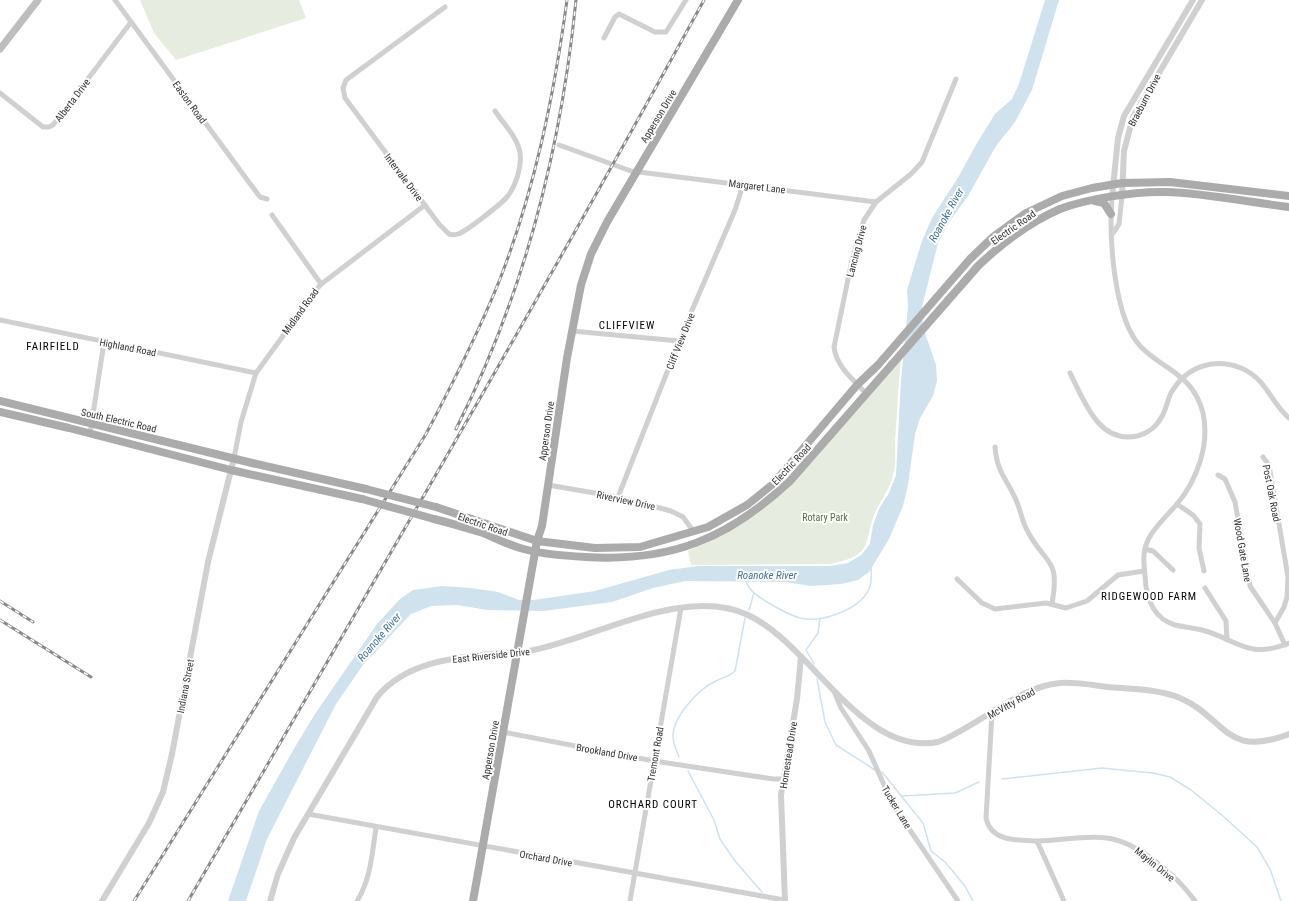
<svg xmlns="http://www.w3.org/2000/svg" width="1289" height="901" font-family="'Roboto Condensed',sans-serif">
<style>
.green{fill:#e6ecdf}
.water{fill:#cfe2ee}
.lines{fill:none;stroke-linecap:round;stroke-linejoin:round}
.stream{stroke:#cfe2ee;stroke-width:1.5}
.minor{stroke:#d0d0d0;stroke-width:5}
.tertiary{stroke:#d0d0d0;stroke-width:6}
.secondary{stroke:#bdbdbd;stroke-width:7}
.primary{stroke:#ababab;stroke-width:8}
.rail-casing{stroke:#888;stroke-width:3}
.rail{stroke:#fff;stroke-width:1.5;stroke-dasharray:4.5;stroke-linecap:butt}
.primary-bridge{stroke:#ababab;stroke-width:8}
.labels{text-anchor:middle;stroke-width:4;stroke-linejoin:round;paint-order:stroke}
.street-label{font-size:10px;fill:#333;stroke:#fff}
.park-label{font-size:10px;fill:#56703f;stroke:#fff}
.water-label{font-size:11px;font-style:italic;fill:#3f7597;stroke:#fff}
.neighbourhood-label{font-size:11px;letter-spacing:1px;fill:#000;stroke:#fff}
</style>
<rect width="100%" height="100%" fill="#fff"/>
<g class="green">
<path d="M140 0H299L306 18 176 60 154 33Z"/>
<path d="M901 360C898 387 897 415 895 442 895 453 896 465 893 475 890 488 883 497 877 508 861 542 878 555 829 564L691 565 688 551C727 535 760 516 790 486Z"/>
</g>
<path class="water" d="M1045 0H1059L1032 90 1015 122 996 146 968 196 949 222 938 243 922 307 923 327 936 365 937 381 933 396 920 418 915 434 908 485 903 506 889 539 869 572 858 580 841 584 810 586 786 582 685 581 653 588 612 602 543 611 488 610 457 605 431 606 411 614 363 665 336 704 267 839 246 901H228L259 811 295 747 315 714 377 624 400 599 413 590 442 586 471 588 498 592 519 600H534L595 591 669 570 698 566H830L848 563 861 555 870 544 873 525 879 509 889 493 896 475 901 380 908 306 907 290 922 241 932 218 959 176 977 143 995 114 1012 99 1019 84Z"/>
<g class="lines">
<g class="stream">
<path d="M746 581C749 591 759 597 767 602 777 608 789 615 800 618 819 623 851 612 864 597 871 589 872 577 871 568"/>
<path d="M749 610 754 593"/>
<path d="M814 664 806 650 818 633 820 619"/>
<path d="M817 679 825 722 836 745 875 770"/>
<path d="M679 757C677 751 673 744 673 736 673 717 699 688 716 681 723 677 729 677 735 671L745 618"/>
<path d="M688 771 714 820 720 839 735 861 762 892"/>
<path d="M882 772 923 823 931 851 945 862 965 886 973 901"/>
<path d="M1002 779 1102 768 1153 773 1170 777 1191 790 1223 816 1257 847 1270 869 1281 901"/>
<path d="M902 796 955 793 979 782"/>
</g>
<g class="minor">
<path d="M115 0 251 185 260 197 267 199"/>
<path d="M445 7 346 80 343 88 345 98 439 224 449 234C453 235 455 235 458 234 467 231 501 204 507 197 516 186 522 166 520 153 518 138 503 123 495 111"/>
<path d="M604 38 615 17 619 14 655 32H666L686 0"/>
<path d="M0 93 43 127H49L53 125 131 22"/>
<path d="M559 145 631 171 876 202"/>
<path d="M1112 197C1109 235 1113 318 1141 347 1165 371 1193 374 1203 413 1210 445 1197 480 1177 504 1167 516 1154 527 1148 540 1142 552 1144 564 1145 576 1146 597 1152 618 1175 625 1184 627 1193 628 1202 630 1239 640 1247 660 1289 643"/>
<path d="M272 215 321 284"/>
<path d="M1113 233 1119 224 1122 196"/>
<path d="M0 320 256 373"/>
<path d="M572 331 679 341"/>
<path d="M1070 373C1084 400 1098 444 1137 436 1147 434 1156 427 1161 418 1166 411 1167 401 1171 393 1186 367 1213 357 1241 368 1267 379 1270 402 1289 418"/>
<path d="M866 393C853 380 836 366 834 347L852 260 864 220 876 202 911 174 922 162 956 79"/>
<path d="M90 434 104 342"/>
<path d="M995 447C997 473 1007 479 1016 500 1021 511 1022 522 1028 532 1047 567 1060 557 1052 604"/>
<path d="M1263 457 1269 465 1288 577 1287 597 1284 607 1275 623"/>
<path d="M234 458 241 422 256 373 320 285 425 205"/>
<path d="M1218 475 1225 479 1235 502 1250 586 1275 623 1285 645"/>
<path d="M548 485 618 497 671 511 683 517 694 532"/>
<path d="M618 497 684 329 735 210 743 185"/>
<path d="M1177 504 1193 515 1200 524 1199 548 1204 571"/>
<path d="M1145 549 1153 551 1173 570"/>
<path d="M957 579 982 603 995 609 1046 603 1066 608 1087 601 1118 575 1144 571"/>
<path d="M1205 588 1226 621 1227 640"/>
<path d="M834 691 841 708 869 751 893 805 958 901"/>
<path d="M992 713 986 818C991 842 1017 840 1037 841"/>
<path d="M503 732 654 761 773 779H782"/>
<path d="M308 814 784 900"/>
<path d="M357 901C371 879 372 853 376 828"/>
<path d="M630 901 681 608"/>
<path d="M1064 901 1037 841C1060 841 1084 835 1107 838 1138 842 1177 876 1195 901"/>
</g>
<g class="tertiary">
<path d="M1122 196 1124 151 1133 117 1202 0"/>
<path d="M1112 197 1118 138 1124 116 1193 0"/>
<path d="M102 901 149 823 163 792 172 754 208 562 234 458"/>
<path d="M270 901 278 874 294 838 377 697C406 661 457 657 501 653 510 652 520 653 529 651 594 639 683 585 748 615 811 644 862 757 938 742 977 727 1019 686 1060 683 1076 682 1092 685 1108 687 1131 689 1158 689 1180 698 1226 718 1225 759 1289 734"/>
<path d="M785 901 781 795 797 699 801 657"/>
</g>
<path class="secondary" d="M0 49 38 0"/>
<g class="primary">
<path d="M1095 201 1104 203 1111 214"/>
<path d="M0 401 252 463 366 489"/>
<path d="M0 412 69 428 231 470 362 499"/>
<path d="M436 507 537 541 595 548 640 547 708 527 747 505 773 484 857 385 878 365 970 259 993 237 1026 213 1062 196 1092 188 1122 183 1170 182 1289 196"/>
<path d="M434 519C450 523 467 528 483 533 495 538 507 544 520 548 541 554 565 556 586 557 671 562 728 539 790 481L978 266C1001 244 1030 222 1060 209 1086 199 1136 191 1165 192 1206 193 1248 202 1289 207"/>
<path d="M473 901 537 541 542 526 567 358 581 285 591 254 607 222 738 0"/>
</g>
<g class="rail-casing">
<g id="rail">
<path d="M456 429C524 295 561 149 576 0"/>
<path d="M0 601 33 622"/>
<path d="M0 620 91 677"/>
<path d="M134 901 426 434C453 383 479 332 500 279 535 189 554 95 567 0"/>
<path d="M188 901C362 602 538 303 704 0"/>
</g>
</g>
<use href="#rail" class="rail"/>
<g class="primary-bridge">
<path d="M366 489 436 507"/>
<path d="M362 499 434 519"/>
</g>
</g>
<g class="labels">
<g class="street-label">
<text transform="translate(72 100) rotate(-53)" y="4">Alberta Drive</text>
<text transform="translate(1144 100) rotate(-62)" y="4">Braeburn Drive</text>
<text transform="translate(190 102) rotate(54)" y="4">Easton Road</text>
<text transform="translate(658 116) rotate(-59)" y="4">Apperson Drive</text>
<text transform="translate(404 177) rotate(53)" y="4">Intervale Drive</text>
<text transform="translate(757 186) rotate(7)" y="4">Margaret Lane</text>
<text transform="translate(1013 227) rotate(-35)" y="4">Electric Road</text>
<text transform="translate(856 251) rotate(-75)" y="4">Lancing Drive</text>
<text transform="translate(300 311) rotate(-54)" y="4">Midland Road</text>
<text transform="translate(680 341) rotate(-68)" y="4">Cliff View Drive</text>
<text transform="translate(128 347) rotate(11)" y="4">Highland Road</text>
<text transform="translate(119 420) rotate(13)" y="4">South Electric Road</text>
<text transform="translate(546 431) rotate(-82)" y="4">Apperson Drive</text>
<text transform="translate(791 464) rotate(-47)" y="4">Electric Road</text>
<text transform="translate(1272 493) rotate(79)" y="4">Post Oak Road</text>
<text transform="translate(626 500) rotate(12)" y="4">Riverview Drive</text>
<text transform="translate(483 524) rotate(19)" y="4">Electric Road</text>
<text transform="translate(1243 550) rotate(80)" y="4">Wood Gate Lane</text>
<text transform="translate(491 655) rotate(-6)" y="4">East Riverside Drive</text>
<text transform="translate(185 686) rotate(-79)" y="4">Indiana Street</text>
<text transform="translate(1011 703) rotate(-29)" y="4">McVitty Road</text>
<text transform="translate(490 750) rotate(-80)" y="4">Apperson Drive</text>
<text transform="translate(607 752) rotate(10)" y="4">Brookland Drive</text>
<text transform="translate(655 754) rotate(-80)" y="4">Tremont Road</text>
<text transform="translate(788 755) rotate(-81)" y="4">Homestead Drive</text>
<text transform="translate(897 807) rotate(59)" y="4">Tucker Lane</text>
<text transform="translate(546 858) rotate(10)" y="4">Orchard Drive</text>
<text transform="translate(1155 864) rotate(39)" y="4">Maylin Drive</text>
</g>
<g class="park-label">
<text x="825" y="521">Rotary Park</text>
</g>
<g class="water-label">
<text transform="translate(946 215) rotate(-61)" y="4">Roanoke River</text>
<text x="767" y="579">Roanoke River</text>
<text transform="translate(379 637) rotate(-49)" y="4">Roanoke River</text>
</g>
<g class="neighbourhood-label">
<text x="627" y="329">CLIFFVIEW</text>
<text x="53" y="350">FAIRFIELD</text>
<text x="1149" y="600">RIDGEWOOD FARM</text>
<text x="653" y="808">ORCHARD COURT</text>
</g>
</g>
</svg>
